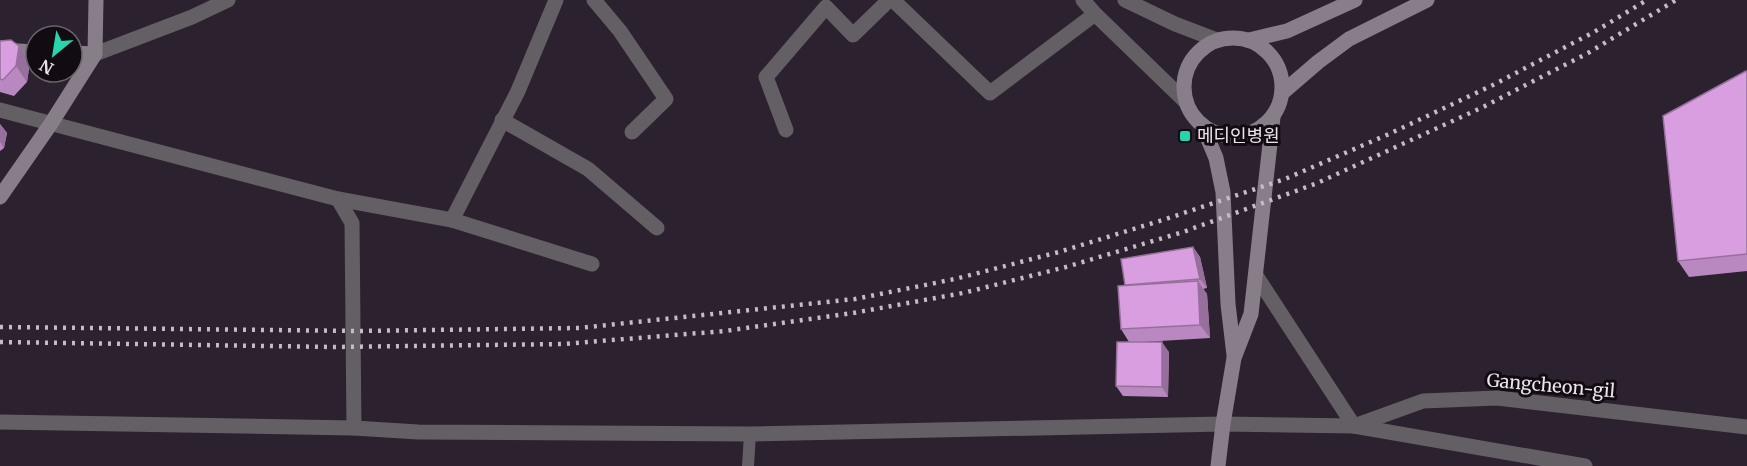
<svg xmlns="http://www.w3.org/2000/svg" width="1747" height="466" font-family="Merriweather,'Noto Sans KR',serif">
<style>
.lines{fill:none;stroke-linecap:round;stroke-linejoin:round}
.lane{stroke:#645e65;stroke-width:12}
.street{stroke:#645e65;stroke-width:15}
.secondary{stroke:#887e89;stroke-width:15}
.rail{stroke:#c5bcc6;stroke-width:4.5;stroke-dasharray:3 6;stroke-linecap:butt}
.wall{fill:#ba88c1}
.shaded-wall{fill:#976f9d}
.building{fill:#d89ee0;stroke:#976f9d;stroke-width:1.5}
.poi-dot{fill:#27d5ad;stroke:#120c12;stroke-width:2}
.labels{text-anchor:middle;stroke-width:6;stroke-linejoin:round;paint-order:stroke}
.poi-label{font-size:18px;fill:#ece4ed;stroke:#120c12;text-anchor:start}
.street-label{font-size:18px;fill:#ece4ed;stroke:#120c12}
</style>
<rect width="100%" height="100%" fill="#2c212e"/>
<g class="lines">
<path class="lane" d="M748 466 750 434"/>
<g class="street">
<path d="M594 0 620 31 666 99 632 132"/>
<path d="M893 0 990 93 1095 14"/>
<path d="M1083 0 1095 14 1186 102"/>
<path d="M1125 0 1175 24 1217 40"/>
<path d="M95 54 192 17 228 0"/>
<path d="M0 110 338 199 452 220 592 264"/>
<path d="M502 120 588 169 657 228"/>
<path d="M786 130 766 77 826 7 853 35 889 0"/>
<path d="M338 199 352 223 354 428"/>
<path d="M452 220 518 91 556 0"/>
<path d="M1257 277 1354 426 1423 401 1497 398 1747 427"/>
<path d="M0 422 354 428 418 432 750 434 1223 424 1354 426 1585 466"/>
</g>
<g class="secondary">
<circle cx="1233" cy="87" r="49"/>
<path d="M1249 40 1287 31 1355 0"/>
<path d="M0 50 36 52"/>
<path d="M72 53 95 54"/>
<path d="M1282 93 1318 62 1349 39 1427 0"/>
<path d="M1203 127 1216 158 1223 192 1228 304 1234 355"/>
<path d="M0 197 50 125 95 54 96 0"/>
<path d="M1218 466 1223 424 1234 358 1251 314 1273 117"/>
</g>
<g class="rail">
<path d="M0 327 358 331 579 328 855 299 955 279 1059 252 1166 219 1285 179 1389 134 1493 85 1594 32 1647 0"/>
<path d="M0 342 333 347 563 344 725 331 853 313 963 293 1066 267 1183 232 1315 184 1483 107 1588 53 1676 0"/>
</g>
</g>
<g class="wall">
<path d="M0 41 19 46 30 62 27 82 14 96 0 92Z"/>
<path d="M1747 72V271L1689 277 1678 261Z"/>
<path d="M0 124 7 133 4 148 0 151Z"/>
<path d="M1193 247 1200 257 1207 288 1203 289 1207 294 1210 338 1143 342 1169 352 1168 397 1123 396 1116 386 1129 342 1121 329 1125 285Z"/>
</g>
<g class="shaded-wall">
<path d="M19 46 30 62 27 82 16 66Z"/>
<path d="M0 124 7 133 4 148 0 142Z"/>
<path d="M1193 247 1200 257 1207 288 1200 279Z"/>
<path d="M1198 281 1207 294 1210 338 1200 325Z"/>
<path d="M1162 342 1169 352 1168 397 1162 387Z"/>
</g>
<g class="building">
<path d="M11 40 19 46 16 66 3 80 0 79V41Z"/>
<path d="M1746 71 1747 72V254L1678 261 1663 116Z"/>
<path d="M1193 247 1200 279 1125 285 1121 259Z"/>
<path d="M1198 281 1200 325 1121 329 1118 286Z"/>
<path d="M1117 342H1162V387L1116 386Z"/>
</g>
<rect class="poi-dot" x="1179" y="130" width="12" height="12" rx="3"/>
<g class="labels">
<g class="poi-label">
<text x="1197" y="142">메디인병원</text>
</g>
<g class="street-label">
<text transform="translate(1551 386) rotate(5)" y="6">Gangcheon-gil</text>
</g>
</g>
<g transform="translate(54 54) rotate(210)"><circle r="28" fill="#120c12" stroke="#69626a" stroke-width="1.5"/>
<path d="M0-4.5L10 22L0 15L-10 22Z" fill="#27d5ad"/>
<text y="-9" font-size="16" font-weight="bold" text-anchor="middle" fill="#ece4ed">N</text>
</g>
</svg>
